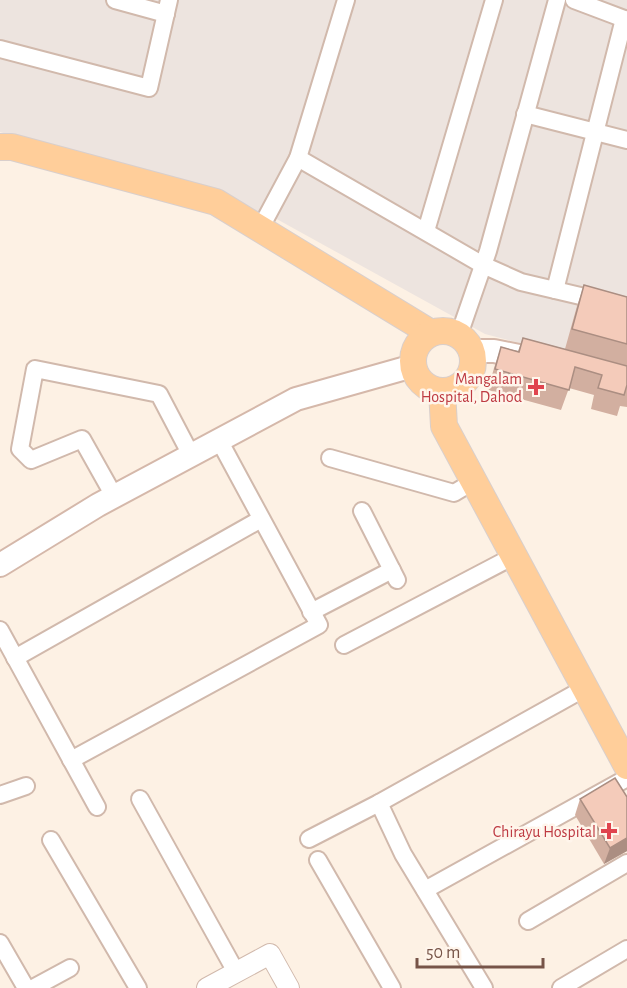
<svg xmlns="http://www.w3.org/2000/svg" width="627" height="988" font-family="'Alegreya Sans',sans-serif">
<style>
.industrial{fill:#ede4df}
.lines{fill:none;stroke-linecap:round;stroke-linejoin:round}
.minor-casing{stroke:#d1b9ac;stroke-width:20}
.tertiary-casing{stroke:#d1b9ac;stroke-width:22}
.secondary-casing{stroke:#d5b8aa;stroke-width:26}
.primary-casing{stroke:#d9cfcc;stroke-width:28}
.minor{stroke:#fff;stroke-width:16}
.tertiary{stroke:#fff;stroke-width:20}
.secondary{stroke:#fff;stroke-width:22}
.primary{stroke:#ffce9a;stroke-width:26}
.wall{fill:#d2afa0}
.shaded-wall{fill:#ab8e82}
.building{fill:#f4cbba;stroke:#ab8e82;stroke-width:1.5}
.health-dot{fill:#e0444e;stroke:#fff5eb;stroke-width:2}
.labels{text-anchor:middle;stroke-width:5;stroke-linejoin:round;paint-order:stroke}
.health-label{font-size:16px;fill:#be3a42;stroke:#fff5eb;text-anchor:end}
</style>
<rect width="100%" height="100%" fill="#fdf1e4"/>
<path class="industrial" d="M0 0H627V371L485 334 273 217 0 132Z"/>
<g class="lines">
<g class="minor-casing">
<g id="minor">
<path d="M115 0 166 14"/>
<path d="M574 0 627 20"/>
<path d="M0 49 149 88 169 0"/>
<path d="M525 114 627 140"/>
<path d="M298 158 483 265 521 282 627 307"/>
<path d="M260 229 298 158 346 0"/>
<path d="M426 231 494 0"/>
<path d="M555 290 624 19"/>
<path d="M459 335 488 251 557 0"/>
<path d="M330 458 454 493 474 481"/>
<path d="M114 496 82 439 31 460 20 449 35 369 159 394 191 455"/>
<path d="M362 511 397 580"/>
<path d="M311 612 392 570"/>
<path d="M0 630 97 807"/>
<path d="M344 645 514 556"/>
<path d="M15 658 261 519"/>
<path d="M71 760 319 625 219 440"/>
<path d="M0 795 26 786"/>
<path d="M140 799 236 972"/>
<path d="M379 803 403 854 484 988"/>
<path d="M309 839 379 803 585 688"/>
<path d="M51 840 138 988"/>
<path d="M318 860 392 988"/>
<path d="M425 890 627 778"/>
<path d="M528 921 627 863"/>
<path d="M0 943 26 988"/>
<path d="M33 988 70 968"/>
<path d="M561 988 627 949"/>
</g>
</g>
<g class="tertiary-casing">
<path id="tertiary" d="M207 988 270 954 289 988"/>
</g>
<g class="secondary-casing">
<g id="secondary">
<path d="M472 351H494L529 358"/>
<path d="M0 565 98 505 296 399 413 366"/>
</g>
</g>
<g class="primary-casing">
<g id="primary">
<path d="M0 147H12L216 202 431 333"/>
<circle cx="443" cy="361" r="30"/>
<path d="M442 391 444 426 627 766"/>
</g>
</g>
<use href="#minor" class="minor"/>
<use href="#tertiary" class="tertiary"/>
<use href="#secondary" class="secondary"/>
<use href="#primary" class="primary"/>
</g>
<g class="wall">
<path d="M584 285 627 297V407L620 406 617 416 591 409 594 395 569 388 561 410 488 390 494 368 501 347 518 351 523 338 565 349 577 306Z"/>
<path d="M627 797V851L604 864 575 815 580 799Z"/>
</g>
<path class="shaded-wall" d="M627 838V851L604 864 610 848Z"/>
<g class="building">
<path d="M584 285 627 297V344L572 329Z"/>
<path d="M523 338 627 366V385L624 395 598 388 602 375 575 367 569 390 495 369 501 347 519 352Z"/>
<path d="M615 778 627 797V838L610 848 580 799Z"/>
</g>
<g class="health-dot">
<path d="M533 378h6v6h6v6h-6v6h-6v-6h-6v-6h6z"/>
<path d="M606 822h6v6h6v6h-6v6h-6v-6h-6v-6h6z"/>
</g>
<g class="labels">
<g class="health-label">
<text x="522" y="384">Mangalam<tspan x="522" dy="18">Hospital, Dahod</tspan></text>
<text x="596" y="837">Chirayu Hospital</text>
</g>
</g>
<path d="M417 958v9h126v-9" fill="none" stroke="#775448" stroke-width="3"/>
<text x="426" y="958" font-size="18" fill="#775448" stroke="#fff5eb" stroke-width="4.5" paint-order="stroke">50 m</text>
</svg>
